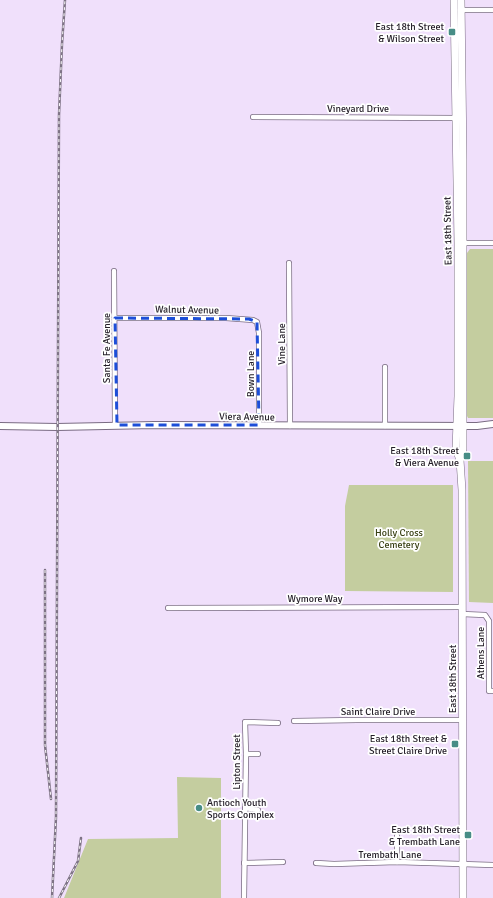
<svg xmlns="http://www.w3.org/2000/svg" width="493" height="898" font-family="Signika,sans-serif">
<style>
.green{fill:#c4cd9f}
.lines{fill:none;stroke-linecap:round;stroke-linejoin:round}
.minor-casing{stroke:#7a6c83;stroke-width:6}
.tertiary-casing{stroke:#7a6c83;stroke-width:8}
.secondary-casing{stroke:#7a6c83;stroke-width:8}
.minor{stroke:#fff;stroke-width:4.5}
.tertiary{stroke:#fff;stroke-width:6}
.secondary{stroke:#fff;stroke-width:7}
.rail-casing{stroke:#7e7385;stroke-width:2.5}
.rail{stroke:#fff;stroke-width:1;stroke-dasharray:3;stroke-linecap:butt}
.marked{fill:none;stroke:#1d4ed8;stroke-width:3;stroke-dasharray:8 5;stroke-linejoin:round}
.poi-dot{fill:#478d86;stroke:#fff;stroke-width:1.5}
.labels{text-anchor:middle;stroke-width:3.5;stroke-linejoin:round;paint-order:stroke}
.poi-label{font-size:10px;fill:#231d27;stroke:#fff;text-anchor:end}
.street-label{font-size:10px;fill:#231d27;stroke:#fff}
.park-label{font-size:10px;fill:#394013;stroke:#fff}
</style>
<rect width="100%" height="100%" fill="#f0e0fb"/>
<g class="green">
<path d="M470 249H493V418H468L466 414 467 253Z"/>
<path d="M468 461H493V603L469 602Z"/>
<path d="M349 485H453V592L345 591V506Z"/>
<path d="M177 777 221 778V898H64L88 839 178 838Z"/>
</g>
<g class="lines">
<g class="minor-casing">
<g id="minor">
<path d="M460 10H493"/>
<path d="M253 117 457 118"/>
<path d="M462 243H493"/>
<path d="M289 263 290 426"/>
<path d="M114 271 115 425"/>
<path d="M115 318H226L253 320 257 322 259 333V425"/>
<path d="M385 426V367"/>
<path d="M168 608 462 607"/>
<path d="M462 614 485 615 489 621V691H493"/>
<path d="M294 721 357 720H463"/>
<path d="M246 754H258"/>
<path d="M245 808 258 810"/>
<path d="M397 862V836"/>
<path d="M244 863 283 862"/>
<path d="M316 863 334 864 397 862 493 865"/>
<path d="M244 898 246 754 245 722 278 723"/>
</g>
</g>
<g class="tertiary-casing">
<path id="tertiary" d="M0 426 57 427 154 425 477 426 493 424"/>
</g>
<g class="secondary-casing">
<g id="secondary">
<path d="M454 0 458 243V396L456 449 460 460 462 490 463 898"/>
<path d="M460 460 463 449V159L461 0"/>
</g>
</g>
<use href="#minor" class="minor"/>
<use href="#tertiary" class="tertiary"/>
<use href="#secondary" class="secondary"/>
<g class="rail-casing">
<g id="rail">
<path d="M45 570V745L51 799"/>
<path d="M52 898 56 817 59 115 62 44 65 0"/>
<path d="M59 898 78 861 81 838"/>
</g>
</g>
<use href="#rail" class="rail"/>
</g>
<path class="marked" d="M115 318 249 319 257 322 259 425H117Z"/>
<g class="poi-dot">
<rect x="448" y="28" width="8" height="8" rx="2"/>
<rect x="463" y="452" width="8" height="8" rx="2"/>
<rect x="451" y="740" width="8" height="8" rx="2"/>
<circle cx="199" cy="808" r="4"/>
<rect x="464" y="831" width="8" height="8" rx="2"/>
</g>
<g class="labels">
<g class="poi-label">
<text x="444" y="30">East 18th Street<tspan x="444" dy="12">&amp; Wilson Street</tspan></text>
<text x="459" y="454">East 18th Street<tspan x="459" dy="12">&amp; Viera Avenue</tspan></text>
<text x="447" y="742">East 18th Street &amp;<tspan x="447" dy="12">Street Claire Drive</tspan></text>
<text x="207" y="806" text-anchor="start">Antioch Youth<tspan x="207" dy="12">Sports Complex</tspan></text>
<text x="460" y="833">East 18th Street<tspan x="460" dy="12">&amp; Trembath Lane</tspan></text>
</g>
<g class="street-label">
<text x="358" y="112">Vineyard Drive</text>
<text transform="translate(447 231) rotate(-91)" y="4">East 18th Street</text>
<text transform="translate(187 309) rotate(1)" y="4">Walnut Avenue</text>
<text transform="translate(281 344) rotate(-90)" y="4">Vine Lane</text>
<text transform="translate(106 348) rotate(-90)" y="4">Santa Fe Avenue</text>
<text transform="translate(250 374) rotate(-90)" y="4">Bown Lane</text>
<text transform="translate(247 416) rotate(1)" y="4">Viera Avenue</text>
<text x="315" y="602">Wymore Way</text>
<text transform="translate(480 653) rotate(-90)" y="4">Athens Lane</text>
<text transform="translate(452 679) rotate(-90)" y="4">East 18th Street</text>
<text x="378" y="715">Saint Claire Drive</text>
<text transform="translate(236 762) rotate(-90)" y="4">Lipton Street</text>
<text x="390" y="858">Trembath Lane</text>
</g>
<g class="park-label">
<text x="399" y="536">Holly Cross<tspan x="399" dy="12">Cemetery</tspan></text>
</g>
</g>
</svg>
